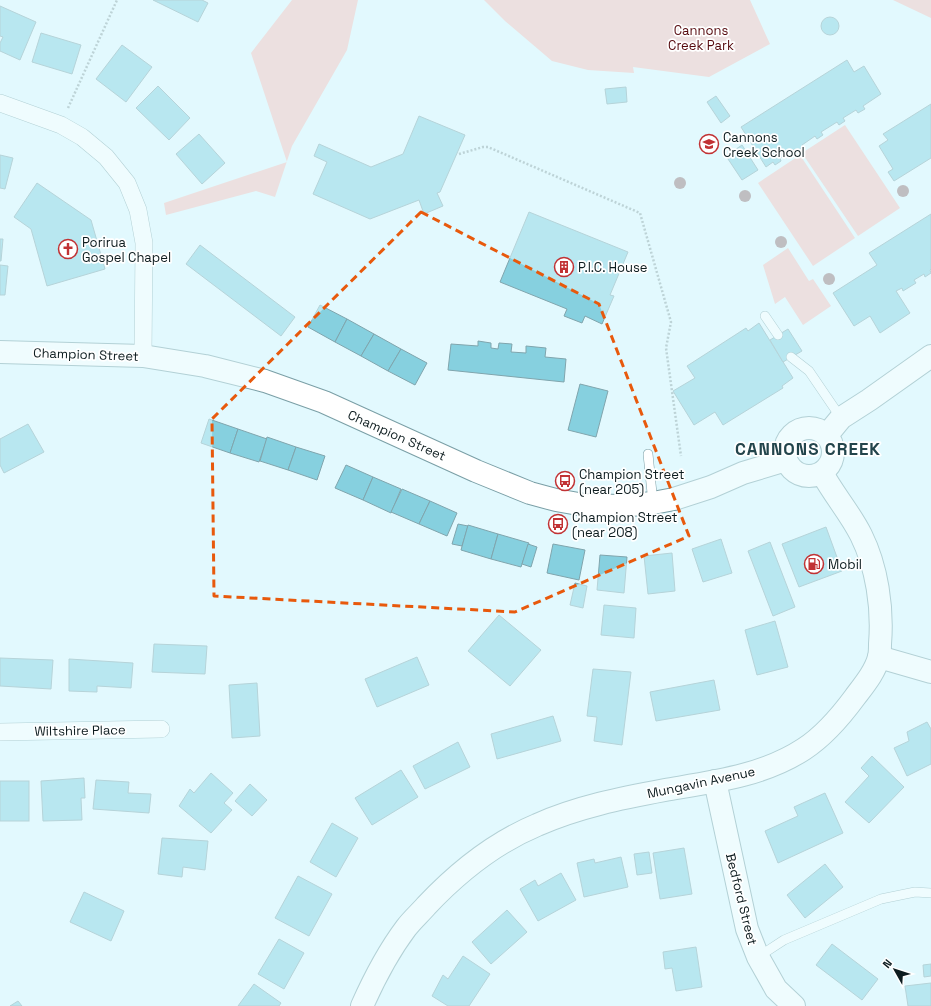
<svg xmlns="http://www.w3.org/2000/svg" width="931" height="1006" font-family="'Space Grotesk',sans-serif">
<style>
.green{fill:#f8c1bc}
.building{fill:#86d0df;stroke:#80a5ad}
.lines{fill:none;stroke-linecap:round;stroke-linejoin:round}
.lane-casing{stroke:#7a9fa6;stroke-width:10}
.street-casing{stroke:#7a9fa6;stroke-width:18}
.secondary-casing{stroke:#7a9fa6;stroke-width:24}
.path{stroke:#91a5a9;stroke-width:2.5;stroke-dasharray:2 2;stroke-linecap:butt}
.lane{stroke:#fff;stroke-width:9}
.street{stroke:#fff;stroke-width:17}
.secondary{stroke:#fff;stroke-width:22}
.tree{fill:#947579}
.marked{fill:none;stroke:#e8590c;stroke-width:3;stroke-dasharray:8 5;stroke-linejoin:round}
.labels{text-anchor:middle;stroke-width:3.5;stroke-linejoin:round;paint-order:stroke}
.park-label{font-size:13px;fill:#55090d;stroke:#fff}
.poi-label{font-size:13px;fill:#0d1c1f;stroke:#fff;text-anchor:start}
.street-label{font-size:13px;fill:#0d1c1f;stroke:#fff}
.district-label{font-size:17px;font-weight:bold;letter-spacing:1px;fill:#23454c;stroke:#fff}
</style>
<rect width="100%" height="100%" fill="#e2f9fe"/>
<g class="green">
<path d="M292 0H358L347 50 292 146 275 197 256 191 166 215 164 203 287 162 251 53Z"/>
<path d="M484 0H750L770 44 709 77 633 67 634 73 588 70 552 61 505 21Z"/>
<path d="M893 0H931V18Z"/>
<path d="M845 125 900 208 858 236 802 153Z"/>
<path d="M800 155 855 238 813 266 758 183Z"/>
<path d="M788 248 809 281 813 279 831 306 803 325 785 297 775 304 763 265Z"/>
</g>
<g class="building">
<path d="M153 0H202L208 3 198 22Z"/>
<path d="M0 6 36 22 20 60 0 51V43L3 37 0 36Z"/>
<circle cx="830" cy="26" r="9"/>
<path d="M41 33 81 45 72 74 32 62Z"/>
<path d="M122 45 152 67 126 102 96 79Z"/>
<path d="M847 60 854 72 864 66 881 94 863 106 865 109 858 113 856 110 843 118 845 121 839 125 837 122 821 132 823 135 817 139 815 136 802 145 804 147 797 151 795 149 780 158 781 161 775 165 773 162 766 167 741 127Z"/>
<path d="M158 86 190 118 169 140 136 108Z"/>
<path d="M626 87 627 102 607 104 605 89Z"/>
<path d="M716 96 730 116 721 123 707 102Z"/>
<path d="M931 104V158L894 181 888 172 893 169 879 146 888 140 883 134Z"/>
<path d="M419 116 465 135 440 192 437 193 443 206 424 214 419 200 370 219 313 194 327 162 314 156 319 144 371 167 403 154Z"/>
<path d="M199 134 225 163 202 184 176 154Z"/>
<path d="M742 145 758 170 742 180 726 156Z"/>
<path d="M0 155 13 158 5 189 0 188Z"/>
<path d="M37 183 91 220 105 269 47 286 31 229 14 217Z"/>
<path d="M529 212 628 252 610 295 614 296 602 324 585 316 582 323 564 316 567 309 500 282Z"/>
<path d="M931 214V269L930 270 931 273 925 277 924 274 914 280 916 283 903 291 902 288 896 291 910 313 880 333 870 316 854 326 833 293 877 265 869 253Z"/>
<path d="M0 239H3L1 261H0Z"/>
<path d="M200 245 295 317 281 336 186 264Z"/>
<path d="M0 265 8 266 5 295H0Z"/>
<path d="M320 305 347 319 335 342 308 327Z"/>
<path d="M347 319 374 334 361 356 335 342Z"/>
<path d="M759 323 793 378 782 386 783 388 723 425 715 412 694 425 673 391 695 378 687 366 746 328 748 331Z"/>
<path d="M788 329 802 351 783 362 770 340Z"/>
<path d="M374 334 401 349 388 371 361 356Z"/>
<path d="M478 341 491 343V348L498 349 499 343 512 344 511 352 526 353V346L546 348 545 357 566 359 564 382 448 370 451 344 478 346Z"/>
<path d="M401 349 427 363 415 385 388 371Z"/>
<path d="M580 384 608 391 596 437 568 430Z"/>
<path d="M209 419 238 429 230 453 201 443Z"/>
<path d="M28 424 44 452 4 473 0 465V439Z"/>
<path d="M238 429 267 439 259 462 230 453Z"/>
<path d="M267 437 296 447 288 470 260 461Z"/>
<path d="M296 447 325 456 317 480 288 470Z"/>
<path d="M346 465 373 477 363 500 335 488Z"/>
<path d="M373 477 401 489 391 513 363 500Z"/>
<path d="M402 489 430 501 419 524 391 512Z"/>
<path d="M430 501 457 513 447 536 419 524Z"/>
<path d="M458 524 468 526 462 546 452 544Z"/>
<path d="M468 525 498 534 491 559 461 550Z"/>
<path d="M826 527 842 571 799 587 782 544Z"/>
<path d="M498 534 529 543 521 567 491 559Z"/>
<path d="M721 539 732 573 703 582 692 549Z"/>
<path d="M770 542 795 607 773 616 748 551Z"/>
<path d="M528 544 537 547 531 567 522 564Z"/>
<path d="M553 544 585 550 579 580 547 573Z"/>
<path d="M672 553 675 591 648 594 644 556Z"/>
<path d="M600 555 627 557 624 593 597 590Z"/>
<path d="M575 583 587 586 583 608 570 605Z"/>
<path d="M604 605 636 608 634 638 601 635Z"/>
<path d="M499 615 541 650 510 686 468 651Z"/>
<path d="M775 621 788 667 757 675 745 630Z"/>
<path d="M154 644 207 646 205 674 152 672Z"/>
<path d="M417 657 429 685 377 707 365 679Z"/>
<path d="M0 658 53 660 51 689 0 686Z"/>
<path d="M69 659 133 663 131 688 97 686V692L69 691Z"/>
<path d="M593 669 631 672 622 745 594 741 597 717 587 716Z"/>
<path d="M714 680 720 710 656 721 650 692Z"/>
<path d="M257 683 260 736 232 738 229 685Z"/>
<path d="M553 716 561 741 497 759 491 734Z"/>
<path d="M927 722 931 729V764L907 776 894 748 909 741 907 732Z"/>
<path d="M458 742 470 767 425 789 413 766Z"/>
<path d="M872 756 904 787 869 823 845 802 869 776 861 768Z"/>
<path d="M401 770 418 797 372 825 355 798Z"/>
<path d="M211 773 233 793 224 803 232 810 211 833 179 806 190 789 194 793Z"/>
<path d="M84 778 85 798H81L82 820 43 821 41 781Z"/>
<path d="M96 780 129 782 128 793 151 794 149 813 93 809Z"/>
<rect x="0" y="781" width="29" height="40"/>
<path d="M250 784 267 800 252 816 235 801Z"/>
<path d="M825 793 843 833 778 863 765 831 798 816 794 807Z"/>
<path d="M332 823 358 838 336 877 310 862Z"/>
<path d="M162 838 208 841 205 870 183 867 182 877 158 874Z"/>
<path d="M684 848 692 894 660 899 653 853Z"/>
<path d="M649 852 652 873 637 875 634 854Z"/>
<path d="M621 857 628 887 584 897 577 863 594 859 595 863Z"/>
<path d="M825 864 843 887 805 918 787 895Z"/>
<path d="M561 873 576 900 538 921 520 889 535 880 538 886Z"/>
<path d="M298 876 332 894 309 936 275 918Z"/>
<path d="M84 892 124 911 111 941 70 922Z"/>
<path d="M507 910 527 932 491 964 472 942Z"/>
<path d="M279 939 304 953 284 989 258 974Z"/>
<path d="M832 944 878 979 862 1000 816 965Z"/>
<path d="M696 947 702 987 676 991 672 968 665 969 663 952Z"/>
<path d="M463 956 490 974 469 1006H448L432 996 443 975 448 979Z"/>
<path d="M931 964V976L924 977 923 965Z"/>
<path d="M931 983V1006H908L905 986Z"/>
<path d="M254 984 281 1003 279 1006H238Z"/>
<path d="M18 1001 22 1006H10Z"/>
</g>
<g class="lines">
<g class="lane-casing">
<g id="lane">
<path d="M765 316 778 335"/>
<path d="M791 357 809 371 841 418"/>
<path d="M648 454 653 503"/>
<path d="M758 957 784 940 881 899 915 892 931 893"/>
</g>
</g>
<g class="street-casing">
<g id="street">
<path d="M0 103 61 125 82 137 106 157 127 183 138 210 144 243 143 356"/>
<path d="M0 732 161 729"/>
</g>
</g>
<g class="secondary-casing">
<g id="secondary">
<path d="M0 352 143 356 205 366 265 381 324 402 476 471 530 493 556 500 584 505 619 506 653 503 674 499 711 487 743 473 786 460"/>
<circle cx="809" cy="452" r="24"/>
<path d="M827 435 841 418 869 400 931 356"/>
<path d="M879 657 931 672"/>
<path d="M715 781 747 929 758 957 776 989 794 1006"/>
<path d="M362 1006C374 979 388 952 406 928 412 920 420 913 426 906 458 872 494 843 537 825 577 807 622 798 665 790 712 782 763 776 804 749 824 736 841 716 855 697 864 685 875 672 879 657 880 653 880 648 880 644 883 608 877 567 861 535 850 513 834 495 822 473"/>
</g>
</g>
<g class="path">
<path d="M68 108 117 0"/>
<path d="M459 154 483 147H488L640 213 671 322 666 348 681 456"/>
</g>
<use href="#lane" class="lane"/>
<use href="#street" class="street"/>
<use href="#secondary" class="secondary"/>
</g>
<g class="tree">
<circle cx="680" cy="183" r="6"/>
<circle cx="903" cy="191" r="6"/>
<circle cx="745" cy="196" r="6"/>
<circle cx="781" cy="242" r="6"/>
<circle cx="829" cy="279" r="6"/>
</g>
<path d="M0 0H931V1006H0ZM421 212 599 304 689 536 515 612 214 596 212 419Z" fill="#e2f9fe" fill-opacity=".55" fill-rule="evenodd"/>
<path class="marked" d="M421 212 599 304 689 536 515 612 214 596 212 419Z"/>
<defs>
<g id="school-ring" transform="scale(1)"><circle r="9.5" fill="#fff" stroke="#c13234" stroke-width="1.5"/><path d="M0-5L7-2L0 1L-7-2ZM-4 1L0 2.5L4 1V4Q0 6-4 4Z" fill="#c13234"/></g>
<g id="church-ring" transform="scale(1)"><circle r="9.5" fill="#fff" stroke="#c13234" stroke-width="1.5"/><path d="M-1.2-6h2.4v3.5h3.3v2.4h-3.3V6h-2.4V-.1h-3.3v-2.4h3.3Z" fill="#c13234"/></g>
<g id="building-ring" transform="scale(1)"><circle r="9.5" fill="#fff" stroke="#c13234" stroke-width="1.5"/><path d="M-4-6H4V6H1V3H-1V6H-4ZM-2.5-4.3h1.7v1.8h-1.7ZM.8-4.3h1.7v1.8H.8ZM-2.5-1h1.7V.8h-1.7ZM.8-1h1.7V.8H.8Z" fill="#c13234"/></g>
<g id="bus-ring" transform="scale(1)"><circle r="9.5" fill="#fff" stroke="#c13234" stroke-width="1.5"/><path d="M-5-6H5V4H4V6H2V4H-2V6H-4V4H-5ZM-3.5-4V0h7V-4ZM-3.5 1.2v1.5H-2V1.2ZM2 1.2v1.5H3.5V1.2Z" fill="#c13234"/></g>
<g id="fuel-ring" transform="scale(1)"><circle r="9.5" fill="#fff" stroke="#c13234" stroke-width="1.5"/><path d="M-5.5-6h7V0h2V4h1.3V-2.5L3-4.5l.8-.8L6-3V5H2.5V1h-1V6h-7ZM-4.2-4.7v3.2H.2V-4.7Z" fill="#c13234"/></g>
</defs>
<g fill-rule="evenodd">
<use href="#school-ring" x="709" y="144"/>
<use href="#church-ring" x="68" y="249"/>
<use href="#building-ring" x="564" y="267"/>
<use href="#bus-ring" x="565" y="481"/>
<use href="#bus-ring" x="558" y="524"/>
<use href="#fuel-ring" x="814" y="564"/>
</g>
<g class="labels">
<g class="park-label">
<text x="701" y="35">Cannons<tspan x="701" dy="15">Creek Park</tspan></text>
</g>
<g class="poi-label">
<text x="723" y="142">Cannons<tspan x="723" dy="15">Creek School</tspan></text>
<text x="82" y="247">Porirua<tspan x="82" dy="15">Gospel Chapel</tspan></text>
<text x="578" y="272">P.I.C. House</text>
<text x="579" y="479">Champion Street<tspan x="579" dy="15">(near 205)</tspan></text>
<text x="572" y="522">Champion Street<tspan x="572" dy="15">(near 208)</tspan></text>
<text x="828" y="569">Mobil</text>
</g>
<g class="street-label">
<text transform="translate(86 354) rotate(2)" y="5">Champion Street</text>
<text transform="translate(397 435) rotate(24)" y="5">Champion Street</text>
<text transform="translate(80 730) rotate(-1)" y="5">Wiltshire Place</text>
<text transform="translate(701 782) rotate(-12)" y="5">Mungavin Avenue</text>
<text transform="translate(742 899) rotate(76)" y="5">Bedford Street</text>
</g>
<g class="district-label">
<text x="808" y="455">CANNONS CREEK</text>
</g>
</g>
<g transform="translate(895 970) rotate(309)" stroke="#ffffff" stroke-width="3" paint-order="stroke">
<path d="M0-3L7 15L0 10L-7 15Z" fill="#0d1c1f"/>
<text y="-6" font-size="11" font-weight="bold" text-anchor="middle" fill="#0d1c1f">N</text>
</g>
</svg>
